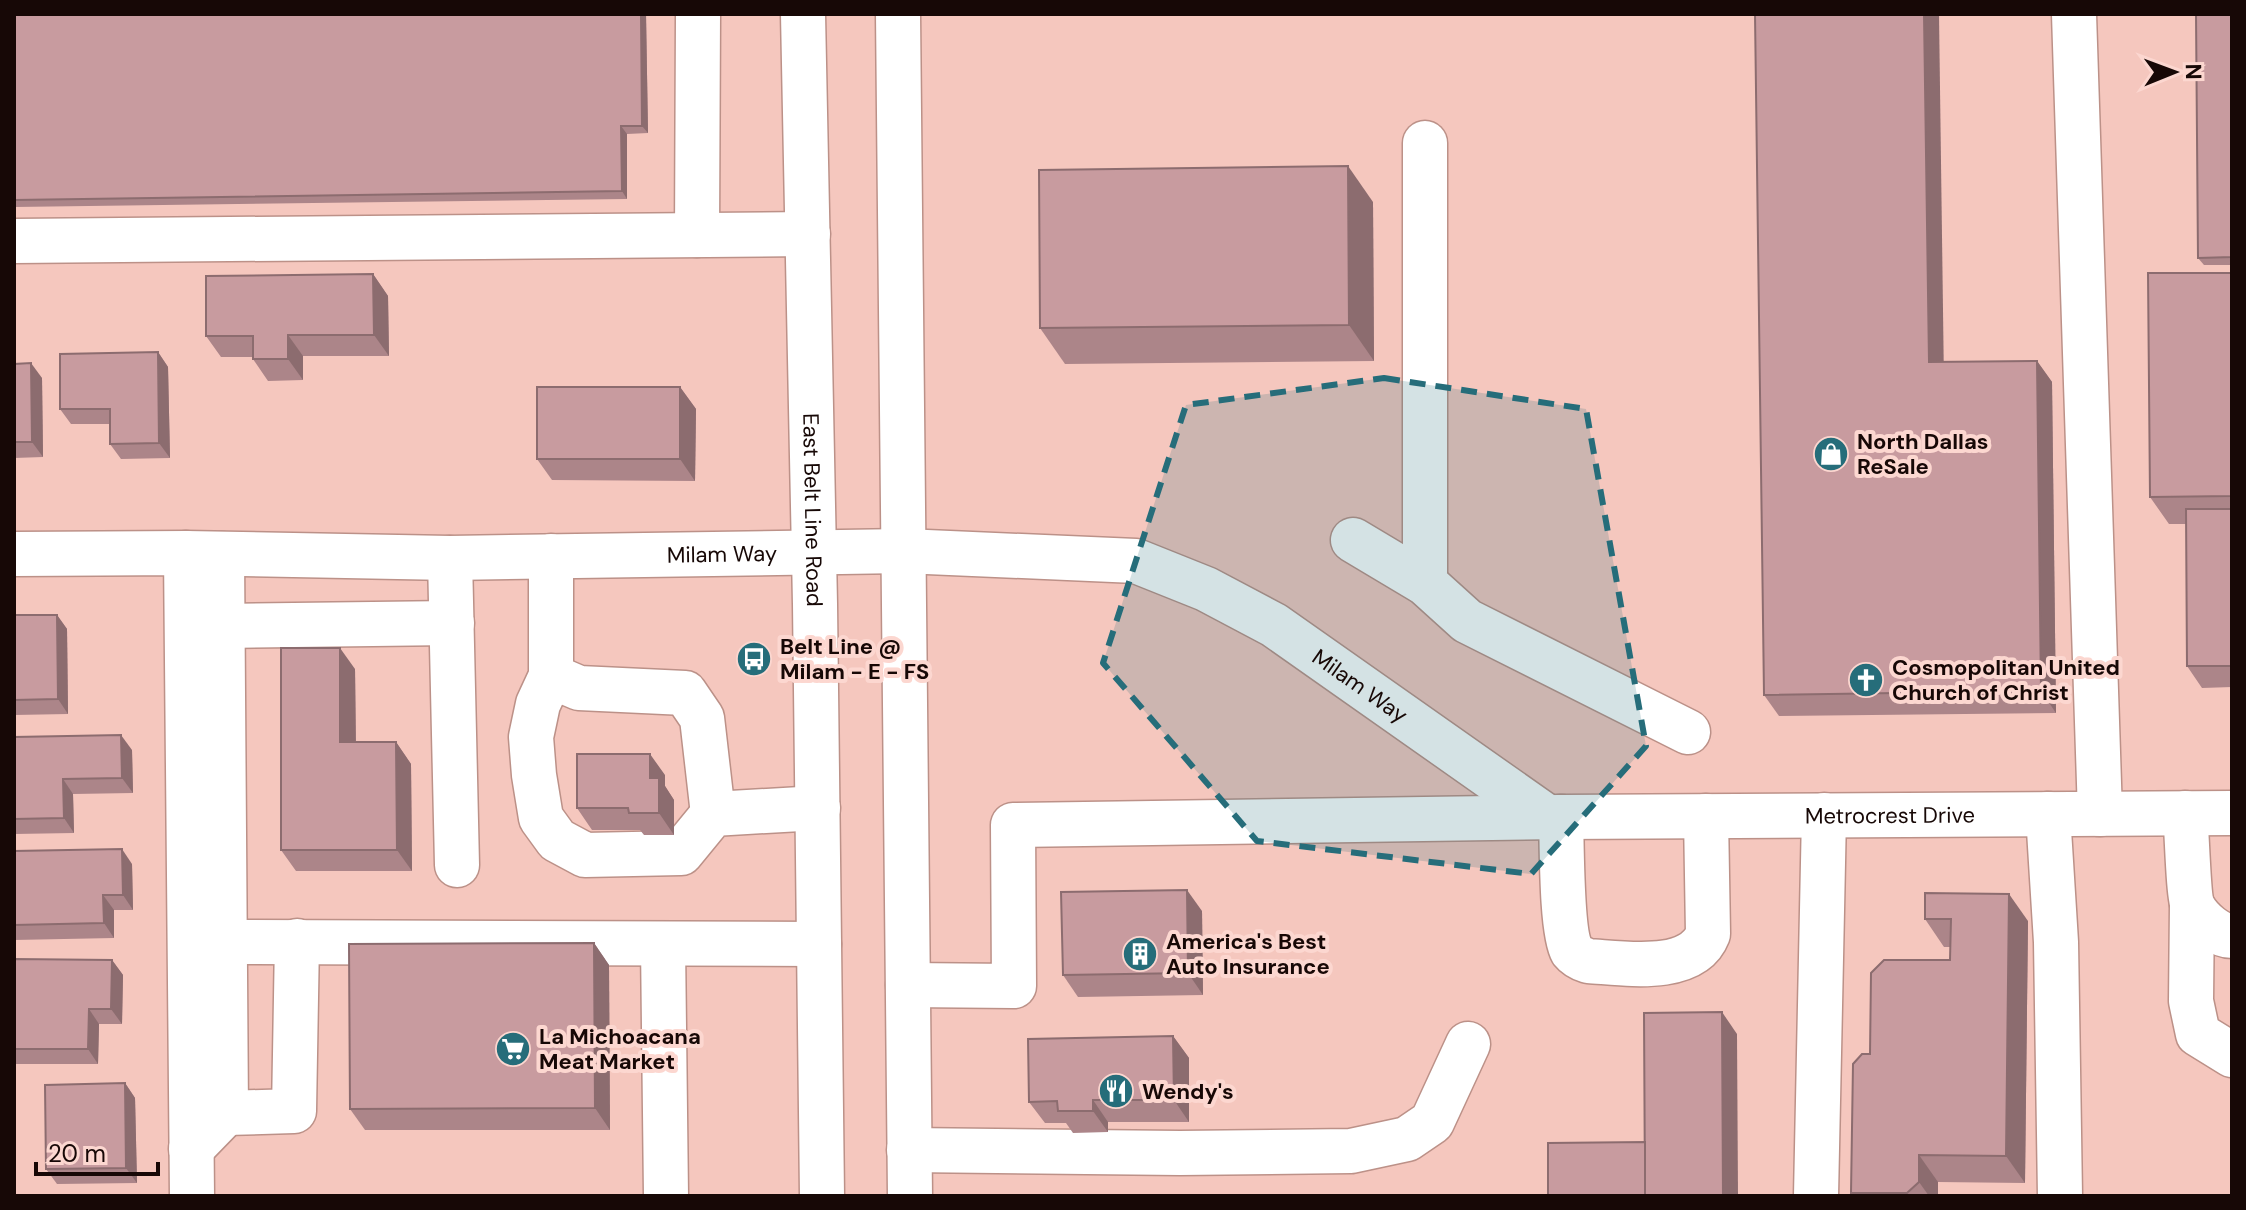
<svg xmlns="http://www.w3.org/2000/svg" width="2246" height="1210" font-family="'DM Sans',sans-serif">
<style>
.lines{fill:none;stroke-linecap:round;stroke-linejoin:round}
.minor-casing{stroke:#bc9188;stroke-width:47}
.major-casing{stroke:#bc9188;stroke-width:47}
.minor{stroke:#fff;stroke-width:44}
.major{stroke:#fff;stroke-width:44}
.wall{fill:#ac8589}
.shaded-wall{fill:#8c6c6f}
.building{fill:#c89b9f;stroke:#8c6c6f;stroke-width:2}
.marked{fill:#266d7a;fill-opacity:0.2;stroke:#266d7a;stroke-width:6;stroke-dasharray:16 10;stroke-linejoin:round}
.labels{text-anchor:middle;stroke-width:8;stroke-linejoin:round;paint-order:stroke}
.poi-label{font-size:22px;font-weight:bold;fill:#170806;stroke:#fcd7d0;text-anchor:start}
.street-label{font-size:22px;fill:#170806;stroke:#fcd7d0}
</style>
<rect width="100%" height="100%" fill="#f5c7be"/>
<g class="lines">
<g class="minor-casing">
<g id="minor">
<path d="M2074 14 2100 814"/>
<path d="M697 235 698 14"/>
<path d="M14 241 808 234"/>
<path d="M1353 540 1425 583 1467 621 1688 732"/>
<path d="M186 553 192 1196"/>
<path id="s1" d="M14 554 186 553 450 558 904 551 1136 561 1206 589 1274 625 1547 817"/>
<path d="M551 556V676L538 704 531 737 534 775 541 818 557 840 585 855 681 853 713 814 818 808"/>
<path d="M450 558 457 865"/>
<path d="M1425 583V143"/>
<path d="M223 626 452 623"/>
<path d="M551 676 579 688 685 693 702 718 713 814"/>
<path d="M2185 813C2187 830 2188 896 2193 907 2200 920 2218 936 2232 936"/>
<path d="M2048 814 2056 942 2060 1196"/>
<path d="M1561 817C1562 843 1561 932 1572 951 1576 956 1582 959 1588 961 1623 963 1692 975 1708 934L1706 816"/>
<path d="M2192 905 2191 1001 2198 1034 2232 1055"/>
<path d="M225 942 819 944"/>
<path d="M663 944 666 1196"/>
<path id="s2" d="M908 985 1014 986 1013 825 1561 817 2232 813"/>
<path d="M226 1113 294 1111 297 941"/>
<path d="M191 1149 226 1113 222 554"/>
<path d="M909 1150 1180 1153 1351 1151 1407 1139 1432 1122 1468 1044"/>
<path d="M1816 1196 1824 815"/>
</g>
</g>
<g class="major-casing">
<g id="major">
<path id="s3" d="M803 14 815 604 822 1196"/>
<path d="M898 14 910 1196"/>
</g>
</g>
<use href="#minor" class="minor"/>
<use href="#major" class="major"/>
</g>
<g class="wall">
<path d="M14 14H646L648 133 627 134V199L14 207Z"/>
<path d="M2232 14V265H2204L2198 258Z"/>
<path d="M1373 202 1374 361 1065 364 1040 328Z"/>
<path d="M2232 273V687L2202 688 2187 666 2186 524H2169L2150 497Z"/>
<path d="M373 274 388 296 389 356H303V380L268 381 253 359V357H221L206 336Z"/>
<path d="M158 352 168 367 170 458 121 459 110 444V424H71L60 409Z"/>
<path d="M2037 361 2052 382 2056 713 1779 716 1764 695 1944 362Z"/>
<path d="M14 364 42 378 43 457 14 458Z"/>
<path d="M680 387 696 409 695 481 552 480 537 459Z"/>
<path d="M14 615H57L67 629 68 714 14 715Z"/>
<path d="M355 669 356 742H396L411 764 412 871H296L281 850Z"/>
<path d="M14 737 132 750 133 793 73 794 74 833 14 834Z"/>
<path d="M665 775V786L674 800V835H644L640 830H592L577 808Z"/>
<path d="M14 851 132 864 133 910H114V938L14 940Z"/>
<path d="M1202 911 1203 995 1078 997 1063 975Z"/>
<path d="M1925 919 2028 921 2025 1183 1938 1182V1196H1853L1851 1193 1870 1054 1950 960 1951 947H1944Z"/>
<path d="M594 943 609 965 610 1130H365L350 1109Z"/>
<path d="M14 959 112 960 123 975 122 1024H99L98 1064H14Z"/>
<path d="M1173 1036 1189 1058V1122H1108V1132L1073 1133 1066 1123H1045L1029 1102Z"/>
<path d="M125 1083 135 1098 137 1183 57 1184 46 1169Z"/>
</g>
<g class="shaded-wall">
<path d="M641 14H646L648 133 642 126Z"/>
<path d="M1924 14H1939L1944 384 1929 362Z"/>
<path d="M621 126 627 134V199L622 191Z"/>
<path d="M1348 166 1373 202 1374 361 1349 325Z"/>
<path d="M373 274 388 296 389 356 374 335Z"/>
<path d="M288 335 303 356V380L288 359Z"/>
<path d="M158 352 168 367 170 458 159 443Z"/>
<path d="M2037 361 2052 382 2056 713 2041 691Z"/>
<path d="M31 363 42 378 43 457 32 442Z"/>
<path d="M680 387 696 409 695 481 680 459Z"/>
<path d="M57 615 67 629 68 714 58 699Z"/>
<path d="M340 648 355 669 356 764 340 742Z"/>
<path d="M121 735 132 750 133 793 122 778Z"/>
<path d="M396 742 411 764 412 871 397 850Z"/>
<path d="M650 754 665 775V786L674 800V835L659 813 650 778Z"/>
<path d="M63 779 73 794 74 833 64 818Z"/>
<path d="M122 849 132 864 133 910 123 895Z"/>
<path d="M1187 890 1202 911 1203 995 1188 973Z"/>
<path d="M2009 894 2028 921 2025 1183 2006 1156Z"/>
<path d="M103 895 114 910V938L104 923Z"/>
<path d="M594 943 609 965 610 1130 595 1108Z"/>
<path d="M112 960 123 975 122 1024 111 1009Z"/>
<path d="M89 1009 99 1024 98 1064 88 1049Z"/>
<path d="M1722 1012 1737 1034 1738 1196H1723Z"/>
<path d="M1173 1036 1189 1058V1122L1174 1100Z"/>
<path d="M125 1083 135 1098 137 1183 126 1168Z"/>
<path d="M1093 1100 1108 1122V1132L1093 1111Z"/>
<path d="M1919 1155 1938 1182V1196H1929L1919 1182Z"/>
</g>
<g class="building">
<path d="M14 14H641L642 126H621L622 191 14 200Z"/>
<path d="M1755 14H1924L1929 362 2037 361 2041 691 1764 695Z"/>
<path d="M2196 14H2232V257L2198 258Z"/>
<path d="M1348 166 1349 325 1040 328 1039 170Z"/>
<path d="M2148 273H2232V496L2150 497Z"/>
<path d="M373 274 374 335H288V359H253V336H206V276Z"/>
<path d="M158 352 159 443 110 444V409H60V354Z"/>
<path d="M31 363 32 442H14V364Z"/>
<rect x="537" y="387" width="143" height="72"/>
<path d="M2186 509H2232V666H2187Z"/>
<path d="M14 615H57L58 699 14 700Z"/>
<path d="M281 648H340V742H396L397 850H281Z"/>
<path d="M121 735 122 778 63 779 64 818 14 819V737Z"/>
<path d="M577 754H650V778H659V813H629L628 808H577Z"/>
<path d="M122 849 123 895H103L104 923 14 925V851Z"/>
<path d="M1187 890 1188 973 1063 975 1061 892Z"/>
<path d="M1925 893 2009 894 2006 1156 1919 1155V1182L1907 1193H1851L1853 1064 1862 1054H1870L1871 973 1884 960H1950L1951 919H1925Z"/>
<path d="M594 943 595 1108 350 1109 349 944Z"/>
<path d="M14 959 112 960 111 1009H89L88 1049H14Z"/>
<path d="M1722 1012 1723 1196H1645L1644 1013Z"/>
<path d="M1173 1036 1174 1100H1093V1111H1058L1057 1101 1029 1102 1028 1039Z"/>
<path d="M125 1083 126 1168 46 1169 45 1085Z"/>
<path d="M1645 1142V1196H1548V1143Z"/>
</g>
<path class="marked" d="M1384 378 1586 409 1646 746 1531 874 1257 841 1103 663 1186 405Z"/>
<defs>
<g id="shop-disc" transform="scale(1.8)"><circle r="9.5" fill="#266d7a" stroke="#fcd7d0"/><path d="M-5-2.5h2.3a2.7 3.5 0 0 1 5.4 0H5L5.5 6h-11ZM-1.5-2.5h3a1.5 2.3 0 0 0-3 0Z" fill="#fff"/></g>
<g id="bus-disc" transform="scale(1.8)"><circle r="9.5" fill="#266d7a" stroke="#fcd7d0"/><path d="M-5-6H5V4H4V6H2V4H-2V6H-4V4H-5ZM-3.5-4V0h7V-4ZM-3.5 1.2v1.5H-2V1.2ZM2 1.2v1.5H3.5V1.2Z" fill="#fff"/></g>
<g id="church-disc" transform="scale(1.8)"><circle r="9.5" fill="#266d7a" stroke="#fcd7d0"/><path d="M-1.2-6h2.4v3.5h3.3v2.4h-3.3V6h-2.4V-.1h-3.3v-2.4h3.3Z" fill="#fff"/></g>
<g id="building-disc" transform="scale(1.8)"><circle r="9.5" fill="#266d7a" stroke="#fcd7d0"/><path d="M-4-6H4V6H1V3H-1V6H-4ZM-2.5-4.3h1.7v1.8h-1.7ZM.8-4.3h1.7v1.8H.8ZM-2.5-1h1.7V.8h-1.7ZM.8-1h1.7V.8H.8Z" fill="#fff"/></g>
<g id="supermarket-disc" transform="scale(1.8)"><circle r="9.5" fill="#266d7a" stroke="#fcd7d0"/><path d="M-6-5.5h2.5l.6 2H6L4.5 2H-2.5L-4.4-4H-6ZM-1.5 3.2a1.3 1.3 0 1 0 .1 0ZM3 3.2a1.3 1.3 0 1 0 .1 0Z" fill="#fff"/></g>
<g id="restaurant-disc" transform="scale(1.8)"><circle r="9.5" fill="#266d7a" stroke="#fcd7d0"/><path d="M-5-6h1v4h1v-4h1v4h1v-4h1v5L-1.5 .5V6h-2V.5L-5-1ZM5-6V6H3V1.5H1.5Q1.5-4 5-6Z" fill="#fff"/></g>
</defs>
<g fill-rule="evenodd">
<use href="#shop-disc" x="1831" y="454"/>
<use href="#bus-disc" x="754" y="659"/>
<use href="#church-disc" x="1866" y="680"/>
<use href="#building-disc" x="1140" y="954"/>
<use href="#supermarket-disc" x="513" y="1049"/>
<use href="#restaurant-disc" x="1116" y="1091"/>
</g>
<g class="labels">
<g class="poi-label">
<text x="1857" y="449">North Dallas<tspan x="1857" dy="25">ReSale</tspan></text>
<text x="780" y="654">Belt Line @<tspan x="780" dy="25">Milam - E - FS</tspan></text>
<text x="1892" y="675">Cosmopolitan United<tspan x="1892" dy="25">Church of Christ</tspan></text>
<text x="1166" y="949">America's Best<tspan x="1166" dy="25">Auto Insurance</tspan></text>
<text x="539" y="1044">La Michoacana<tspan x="539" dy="25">Meat Market</tspan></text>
<text x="1142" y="1099">Wendy's</text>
</g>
<g class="street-label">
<text dy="8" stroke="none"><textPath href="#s3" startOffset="496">East Belt Line Road</textPath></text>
<text dy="8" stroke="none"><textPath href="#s1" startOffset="708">Milam Way</textPath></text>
<text dy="8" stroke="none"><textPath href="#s1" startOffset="1380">Milam Way</textPath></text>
<text dy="8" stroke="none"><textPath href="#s2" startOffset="1144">Metrocrest Drive</textPath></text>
</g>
</g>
<rect width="2246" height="1210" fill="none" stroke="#170806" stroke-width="32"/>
<g transform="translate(2174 72) rotate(89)" stroke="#fcd7d0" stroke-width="6" paint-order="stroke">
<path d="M0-6L14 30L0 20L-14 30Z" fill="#170806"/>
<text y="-12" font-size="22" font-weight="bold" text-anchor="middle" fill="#170806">N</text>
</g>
<path d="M36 1162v12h122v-12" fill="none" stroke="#170806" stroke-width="4"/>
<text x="48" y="1162" font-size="24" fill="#170806" stroke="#fcd7d0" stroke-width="6" paint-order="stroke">20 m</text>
</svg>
